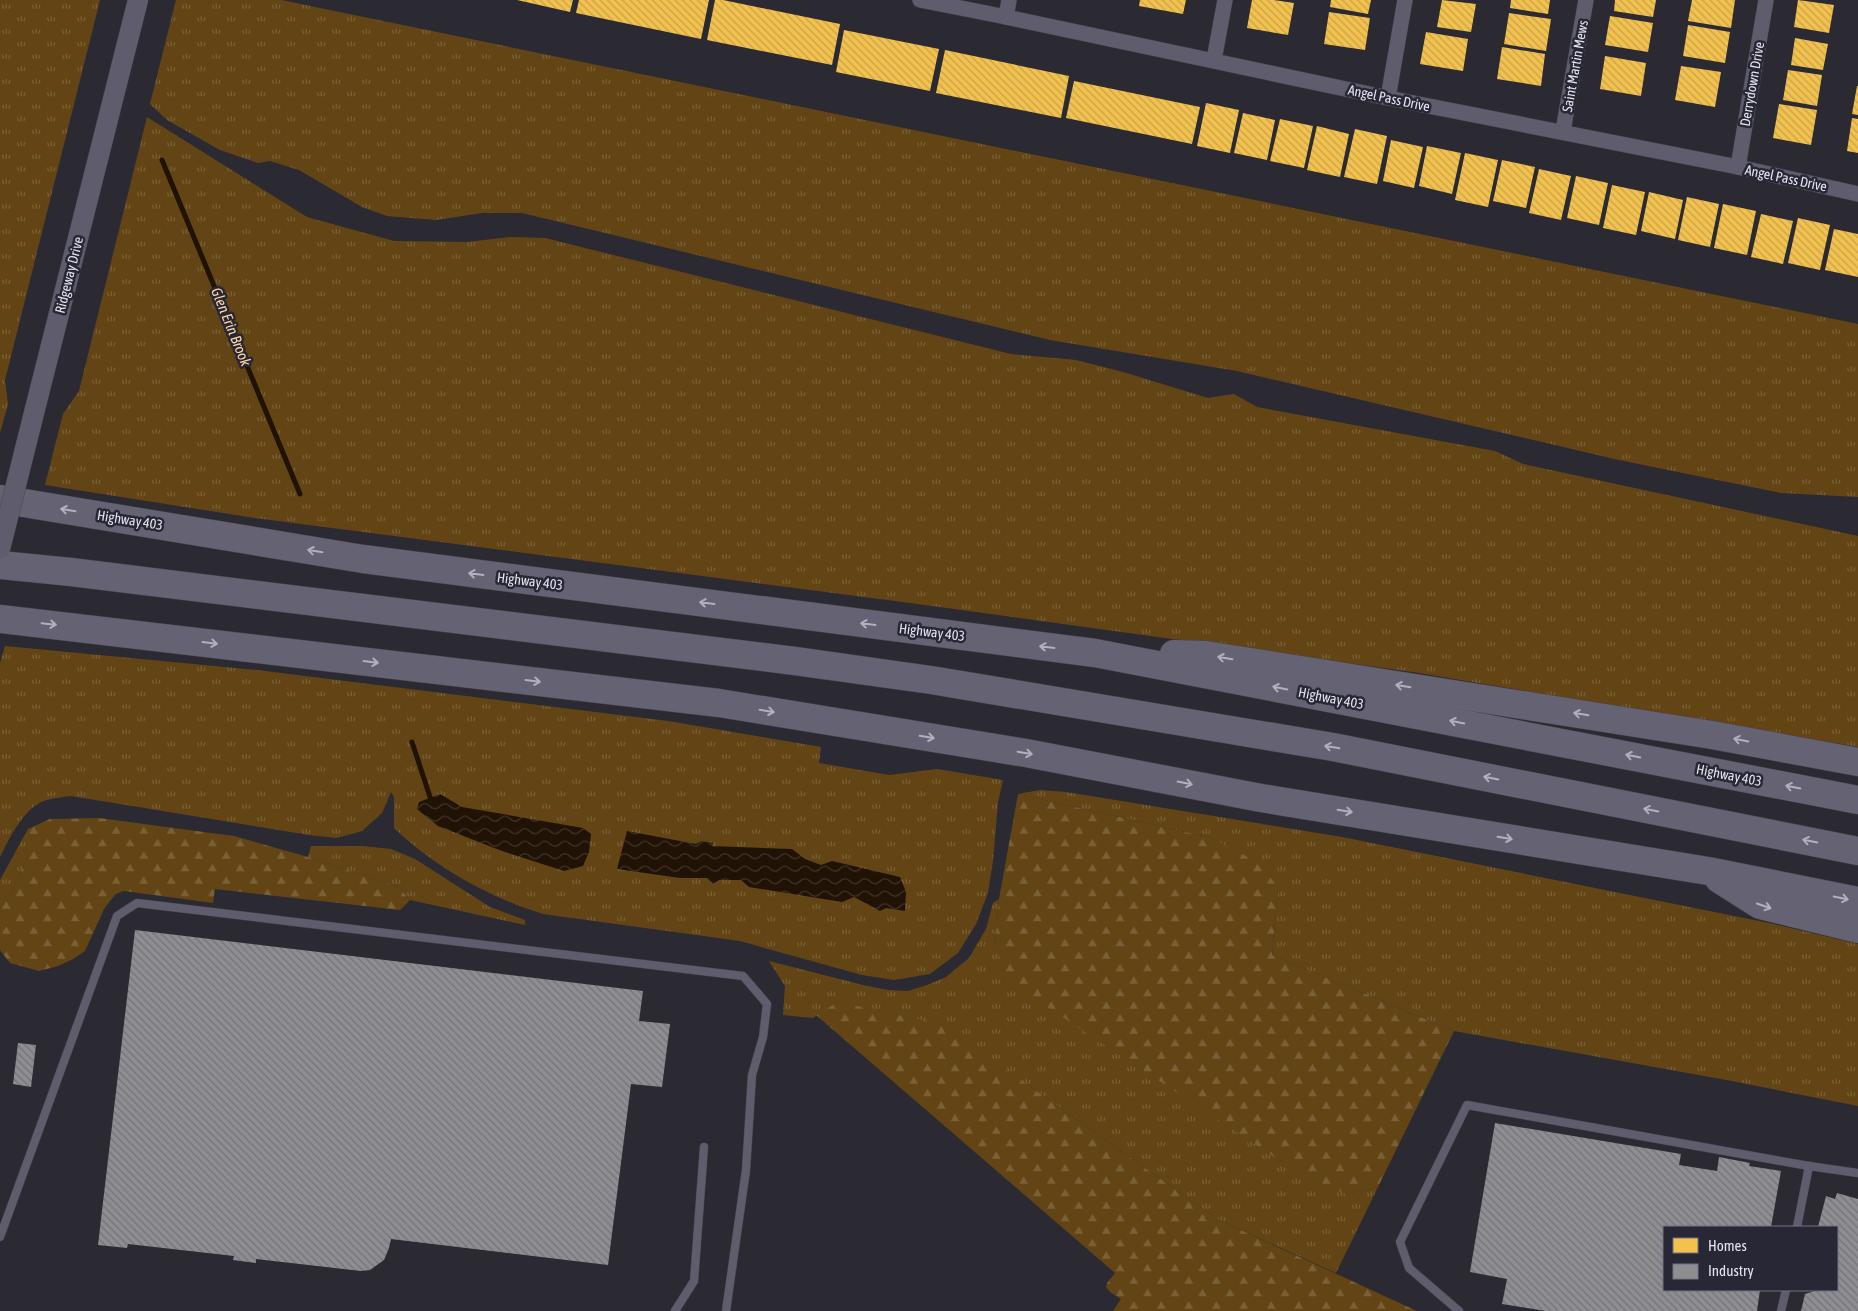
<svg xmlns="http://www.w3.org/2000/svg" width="1858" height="1311" font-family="'Asap Condensed',sans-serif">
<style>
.grass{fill:url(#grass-tufts)}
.forest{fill:url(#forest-firs)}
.water{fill:url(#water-waves)}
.homes{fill:url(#homes-back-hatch)}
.industry{fill:url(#industry-back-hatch)}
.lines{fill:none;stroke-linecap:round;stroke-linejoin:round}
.stream{stroke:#201204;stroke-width:5}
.service-casing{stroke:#46454b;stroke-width:9}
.minor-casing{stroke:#46454b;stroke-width:16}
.tertiary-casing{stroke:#46454b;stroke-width:21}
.motorway-casing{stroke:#46454b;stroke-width:29}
.service{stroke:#5f5d6d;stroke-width:8}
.minor{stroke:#5f5d6d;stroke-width:15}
.tertiary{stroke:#5f5d6d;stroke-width:20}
.motorway{stroke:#646273;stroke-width:28}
.tertiary-bridge-casing{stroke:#46454b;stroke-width:21;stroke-linecap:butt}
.tertiary-bridge{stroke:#5f5d6d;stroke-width:20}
.oneway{stroke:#b1b0bd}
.labels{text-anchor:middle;stroke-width:5;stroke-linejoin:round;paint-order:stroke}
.street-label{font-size:14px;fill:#e4e4ee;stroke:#282736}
.water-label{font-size:15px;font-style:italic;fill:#fed6a1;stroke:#282736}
</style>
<defs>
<pattern id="grass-tufts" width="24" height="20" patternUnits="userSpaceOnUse" patternTransform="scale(1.25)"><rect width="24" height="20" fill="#634515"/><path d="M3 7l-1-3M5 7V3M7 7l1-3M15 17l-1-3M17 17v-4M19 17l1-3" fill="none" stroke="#796037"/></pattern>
<pattern id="forest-firs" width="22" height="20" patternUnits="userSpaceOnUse" patternTransform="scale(1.25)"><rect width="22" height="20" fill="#634515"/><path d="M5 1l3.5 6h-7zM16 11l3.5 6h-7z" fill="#796037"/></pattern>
<pattern id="water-waves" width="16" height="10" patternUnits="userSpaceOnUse" patternTransform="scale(1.25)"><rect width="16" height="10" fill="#201204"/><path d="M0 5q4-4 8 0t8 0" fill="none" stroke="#403429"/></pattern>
<pattern id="homes-back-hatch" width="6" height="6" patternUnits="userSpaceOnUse" patternTransform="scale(1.25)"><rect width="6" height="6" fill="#f2c14e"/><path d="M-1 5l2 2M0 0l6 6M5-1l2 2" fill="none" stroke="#c6a24c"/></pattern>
<pattern id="industry-back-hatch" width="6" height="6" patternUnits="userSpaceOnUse" patternTransform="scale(1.25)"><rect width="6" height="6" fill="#8d8d92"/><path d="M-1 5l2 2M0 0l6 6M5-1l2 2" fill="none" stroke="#737378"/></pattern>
</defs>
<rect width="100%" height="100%" fill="#2b2a32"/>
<g class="grass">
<path d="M0 0H100L5 380 8 404 0 433Z"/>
<path d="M176 0H281L1858 324V497L1781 493 1619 460 1237 371 1050 340 522 213H482L436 220 387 216 362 207 299 170 270 161 258 163 220 150 167 120 150 104Z"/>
<path d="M147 117 307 217 394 241 467 242 511 237 545 238 1011 354 1076 360 1123 372 1208 398 1234 394 1257 407 1495 451 1523 464 1858 536V747L1413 672 918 604 255 518 45 485 63 414 79 391Z"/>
<path d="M5 646 257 670 668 721 821 747 819 763 889 775 937 769 1003 780 998 802 993 861 988 893 976 924 958 953 930 974 894 980 862 975 740 941 543 914C488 897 435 867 394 828V797L391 792 382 813 362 831 337 838 309 835 71 796C63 797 54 798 47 800 25 805 9 839 0 857V663Z"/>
<path d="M1040 790 1066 792 1342 837 1769 923 1858 944V1106L1732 1081 1454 1031 1272 955 1278 887 1212 838 1018 794Z"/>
<path d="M28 829V856L11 894 0 909V880Z"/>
<path d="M311 846H363L391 849 415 859 490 907 525 920V925L410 900 397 886 308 857Z"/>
<path d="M999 899 995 946 1346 1194 1378 1187 1336 1273 1217 1219 1021 1080 817 1015 813 1018 783 1015 785 986 769 961 863 985 888 990 908 991 927 985 946 977 969 958 986 929 993 903Z"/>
</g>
<g class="forest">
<path d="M1018 794 1212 838 1257 862 1278 887 1272 955 1454 1031 1378 1187 1346 1194 1306 1178 1008 981 995 946 999 899Z"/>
<path d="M99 818 234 836 308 857 397 886 410 900 400 910 215 889 213 903 124 891 116 894 110 901 104 909 85 951 73 959 58 966 39 971 10 963 0 950V909L11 894 28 856V829L50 819Z"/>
<path d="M838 1002 936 1023 1021 1080 1217 1219 1417 1311H1113L1121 1299 1110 1292 1106 1287 1107 1283 1115 1273 816 1015Z"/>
</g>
<g class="water">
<path d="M440 794 462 807 583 828 591 834 589 852 583 866 564 871 502 851 438 826 417 809 419 802Z"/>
<path d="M627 831 696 844 702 841 713 843 712 846 792 849 805 859 821 865 832 861 900 877 906 892 905 911 886 908 880 911 854 897 842 902 749 887 741 880H719L713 884 707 878H680L617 869Z"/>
</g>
<g class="homes">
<path d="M517 0H573L570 12Z"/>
<path d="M579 0H709L701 39 576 13Z"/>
<path d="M715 0H723L840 24 832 65 707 40Z"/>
<path d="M1140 0H1186L1183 14 1139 6Z"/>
<path d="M1252 0H1274L1294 3 1288 35 1247 28Z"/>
<path d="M1331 0H1371L1368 14 1330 7Z"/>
<path d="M1442 0 1476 4 1471 32 1437 27Z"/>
<path d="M1511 0H1550L1548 14 1510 8Z"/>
<path d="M1615 0H1656L1653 17 1614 11Z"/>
<path d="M1692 0H1735L1731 28 1688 21Z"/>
<path d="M1798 0 1834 5 1829 33 1794 27Z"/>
<path d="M1329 12 1370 18 1365 50 1324 44Z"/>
<path d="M1509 13 1551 19 1546 51 1504 44Z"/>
<path d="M1610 16 1653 23 1648 52 1605 45Z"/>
<path d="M1688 25 1730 32 1725 63 1683 56Z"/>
<path d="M844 30 939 49 930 91 836 72Z"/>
<path d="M1426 32 1468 39 1463 71 1420 64Z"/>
<path d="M1795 38 1828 44 1823 70 1791 65Z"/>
<path d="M1502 47 1545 54 1541 86 1497 79Z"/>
<path d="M945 50 1069 76 1061 118 936 93Z"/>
<path d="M1605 56 1646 63 1641 96 1600 89Z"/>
<path d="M1681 66 1721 72 1715 107 1675 100Z"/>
<path d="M1788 70 1822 75 1817 106 1783 100Z"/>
<path d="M1074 81 1200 107 1192 144 1066 118Z"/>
<path d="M1857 86H1858V115L1852 114Z"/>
<path d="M1206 103 1239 110 1230 153 1197 146Z"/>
<path d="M1779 104 1817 110 1811 145 1773 138Z"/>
<path d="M1243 113 1275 120 1267 160 1234 153Z"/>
<path d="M1852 118 1858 119V153L1847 151Z"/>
<path d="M1280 119 1313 126 1304 168 1270 161Z"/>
<path d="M1317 126 1349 134 1340 177 1307 170Z"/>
<path d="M1355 129 1387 136 1377 184 1344 177Z"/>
<path d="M1391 140 1423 147 1414 188 1383 181Z"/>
<path d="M1427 146 1461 153 1452 194 1419 186Z"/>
<path d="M1465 153 1498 160 1488 207 1455 200Z"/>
<path d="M1502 160 1535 167 1526 208 1493 201Z"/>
<path d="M1539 169 1571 176 1561 220 1529 213Z"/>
<path d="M1576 176 1608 183 1599 225 1567 218Z"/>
<path d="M1612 185 1645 192 1636 235 1603 228Z"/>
<path d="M1649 192 1683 200 1675 239 1641 231Z"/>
<path d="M1687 197 1719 204 1710 247 1678 240Z"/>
<path d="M1723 204 1756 211 1747 255 1714 248Z"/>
<path d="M1761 214 1793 221 1783 264 1751 257Z"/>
<path d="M1798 218 1830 225 1820 270 1788 263Z"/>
<path d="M1834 229 1858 234V277L1825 270Z"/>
</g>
<g class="industry">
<path d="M135 930 643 991 639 1021 670 1024 662 1087 631 1084 608 1265 391 1239 389 1248 384 1260 370 1270 361 1271 256 1259V1263L233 1260 234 1256 128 1244 127 1248 98 1245Z"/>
<path d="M18 1043 36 1045 31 1087 13 1084Z"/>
<path d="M1495 1123 1681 1154 1679 1165 1717 1171 1719 1157 1750 1163 1749 1166 1781 1171 1771 1227H1664V1290H1760L1757 1311H1546L1502 1304 1507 1279 1470 1272Z"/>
<path d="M1837 1193 1858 1199V1311H1801L1805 1294 1818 1290H1837V1227H1818L1826 1196 1835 1199Z"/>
</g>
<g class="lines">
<g class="stream">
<path d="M162 160 300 494"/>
<path d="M412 742 432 803"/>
</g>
<g class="service-casing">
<g id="service">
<path d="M1797 1227 1809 1166"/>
<path d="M0 1237 117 916 137 903 743 976 767 1004 763 1037 752 1075 746 1170 726 1311"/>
<path d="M675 1311 694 1281 704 1147"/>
<path d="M1459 1311 1409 1268 1400 1242 1467 1105 1809 1166 1858 1173"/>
<path d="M1781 1311 1786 1290"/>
</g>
</g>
<g class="minor-casing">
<g id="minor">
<path d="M920 0 1006 17 1388 98 1738 167 1858 194"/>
<path d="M1006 17 1009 0"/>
<path d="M1214 60 1225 0"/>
<path d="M1388 98 1405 0"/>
<path d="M1563 131 1586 0"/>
<path d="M1738 167 1766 0"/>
</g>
</g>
<g class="tertiary-casing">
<path id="tertiary" d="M35 409 138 0"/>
</g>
<g class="motorway-casing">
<g id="motorway">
<path d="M0 499 363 559 1095 653 1858 800"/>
<path d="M0 565 71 572 795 661 931 680 1333 747 1858 851"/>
<path d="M0 619 719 703 1026 753 1261 798 1708 871 1858 901"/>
<path d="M1174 654 1206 655 1712 735 1858 762"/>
<path d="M1719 879 1760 905 1858 929"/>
</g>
</g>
<use href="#service" class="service"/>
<use href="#minor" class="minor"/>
<use href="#tertiary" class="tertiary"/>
<use href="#motorway" class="motorway"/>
<g class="tertiary-bridge-casing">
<path id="tertiary-bridge" d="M0 549 35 409"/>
</g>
<use href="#tertiary-bridge" class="tertiary-bridge"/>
</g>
<defs><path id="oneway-shaft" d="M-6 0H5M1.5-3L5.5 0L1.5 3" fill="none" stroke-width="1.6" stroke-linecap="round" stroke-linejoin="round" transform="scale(1.25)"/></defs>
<g class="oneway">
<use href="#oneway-shaft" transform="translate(68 510) rotate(-171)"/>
<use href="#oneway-shaft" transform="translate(315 551) rotate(-171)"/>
<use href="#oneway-shaft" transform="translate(476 574) rotate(-173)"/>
<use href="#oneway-shaft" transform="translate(707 603) rotate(-173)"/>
<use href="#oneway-shaft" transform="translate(49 624) rotate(6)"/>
<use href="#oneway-shaft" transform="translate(868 624) rotate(-173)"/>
<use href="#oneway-shaft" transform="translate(210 643) rotate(7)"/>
<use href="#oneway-shaft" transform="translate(1047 647) rotate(-173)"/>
<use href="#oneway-shaft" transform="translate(1225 658) rotate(-171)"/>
<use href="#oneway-shaft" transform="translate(371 662) rotate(7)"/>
<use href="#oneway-shaft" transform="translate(533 681) rotate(7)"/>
<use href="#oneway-shaft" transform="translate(1403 686) rotate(-171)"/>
<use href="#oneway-shaft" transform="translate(1280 688) rotate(-169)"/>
<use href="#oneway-shaft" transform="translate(767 711) rotate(9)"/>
<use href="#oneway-shaft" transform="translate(1581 714) rotate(-171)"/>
<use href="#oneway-shaft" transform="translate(1457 722) rotate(-169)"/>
<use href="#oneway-shaft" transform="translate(927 737) rotate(9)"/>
<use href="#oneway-shaft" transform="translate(1741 740) rotate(-169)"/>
<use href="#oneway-shaft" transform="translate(1332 747) rotate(-170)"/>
<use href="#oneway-shaft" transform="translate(1025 753) rotate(10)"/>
<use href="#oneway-shaft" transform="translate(1633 756) rotate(-169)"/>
<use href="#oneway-shaft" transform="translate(1491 778) rotate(-169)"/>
<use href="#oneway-shaft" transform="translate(1185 783) rotate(11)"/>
<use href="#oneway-shaft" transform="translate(1793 787) rotate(-169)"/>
<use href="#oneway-shaft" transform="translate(1651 810) rotate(-169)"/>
<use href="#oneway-shaft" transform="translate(1345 811) rotate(9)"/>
<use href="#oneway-shaft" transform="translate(1505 838) rotate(9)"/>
<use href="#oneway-shaft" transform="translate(1810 841) rotate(-169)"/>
<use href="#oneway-shaft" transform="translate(1841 898) rotate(11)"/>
<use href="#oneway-shaft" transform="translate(1764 906) rotate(19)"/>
</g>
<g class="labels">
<g class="street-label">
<text transform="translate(1575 66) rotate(-80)" y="5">Saint Martin Mews</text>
<text transform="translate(1752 84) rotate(-80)" y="5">Derrydown Drive</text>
<text transform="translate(1389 98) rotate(12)" y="5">Angel Pass Drive</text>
<text transform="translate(1786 178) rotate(12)" y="5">Angel Pass Drive</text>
<text transform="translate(69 275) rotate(-76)" y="5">Ridgeway Drive</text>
<text transform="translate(130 520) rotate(9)" y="5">Highway 403</text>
<text transform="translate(530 581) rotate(7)" y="5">Highway 403</text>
<text transform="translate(932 632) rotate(7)" y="5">Highway 403</text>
<text transform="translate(1331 698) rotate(11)" y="5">Highway 403</text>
<text transform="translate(1729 775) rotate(11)" y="5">Highway 403</text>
</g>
<g class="water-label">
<text transform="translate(231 327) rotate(68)" y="5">Glen Erin Brook</text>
</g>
</g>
<rect x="1663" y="1226" width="175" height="65" fill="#282736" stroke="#737380"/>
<rect x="1673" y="1238" width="25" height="15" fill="#f2c14e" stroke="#737380"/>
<text x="1708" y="1251" font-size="15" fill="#e4e4ee">Homes</text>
<rect x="1673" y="1264" width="25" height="15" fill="#8d8d92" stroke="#737380"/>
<text x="1708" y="1276" font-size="15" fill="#e4e4ee">Industry</text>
</svg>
